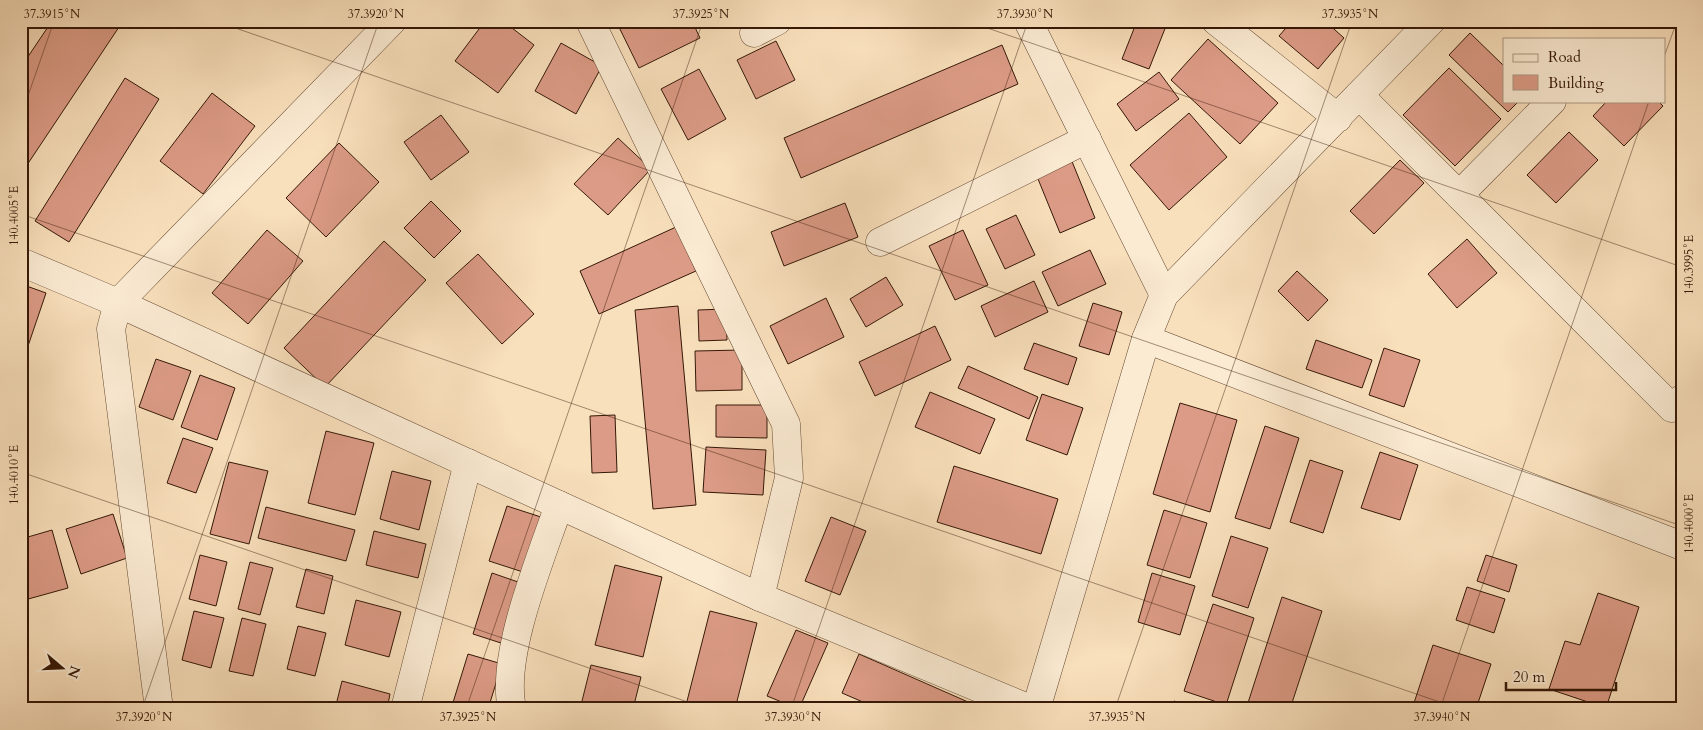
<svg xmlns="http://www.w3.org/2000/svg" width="1703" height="730" font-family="Cardo,serif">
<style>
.building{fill:#dc9b86;stroke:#351807}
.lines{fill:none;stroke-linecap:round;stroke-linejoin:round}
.minor-casing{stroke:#664a34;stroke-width:29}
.minor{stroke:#fbebd3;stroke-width:28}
.ticks{fill:none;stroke:#351807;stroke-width:1;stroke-opacity:0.45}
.neatline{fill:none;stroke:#351807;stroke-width:2}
.ticks-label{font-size:12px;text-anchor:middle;fill:#351807}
</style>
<rect width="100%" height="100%" fill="#f9e0bc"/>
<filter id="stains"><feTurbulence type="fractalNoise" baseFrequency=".004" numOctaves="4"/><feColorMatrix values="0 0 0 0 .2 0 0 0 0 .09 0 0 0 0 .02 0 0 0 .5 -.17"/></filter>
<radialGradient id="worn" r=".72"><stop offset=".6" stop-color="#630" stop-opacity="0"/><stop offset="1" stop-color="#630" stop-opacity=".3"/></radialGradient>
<g class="building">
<path d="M52 21H123L21 174V67Z"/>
<path d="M485 21H503L534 45 498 93 455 61Z"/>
<path d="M616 21H692L700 38 639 68Z"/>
<path d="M1137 21H1168L1149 69 1122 59Z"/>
<path d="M1292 21H1325L1344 38 1318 69 1279 36Z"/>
<path d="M1470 33 1504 66V101H1519L1508 112 1449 55Z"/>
<path d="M1208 39 1278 103 1240 144 1171 80Z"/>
<path d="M776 41 795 80 756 99 737 60Z"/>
<path d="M561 43 602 66 576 114 535 91Z"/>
<path d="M1002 45 1018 84 801 178 784 138Z"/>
<path d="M1449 68 1501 119 1455 166 1403 115Z"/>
<path d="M699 69 726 119 688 140 661 89Z"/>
<path d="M1159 72 1179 99 1136 131 1117 104Z"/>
<path d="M125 78 159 99 69 242 35 221Z"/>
<path d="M212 93 255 126 203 194 160 161Z"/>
<path d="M1607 101H1658L1663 106 1624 146 1593 116Z"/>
<path d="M1189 113 1227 157 1169 210 1130 165Z"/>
<path d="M441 115 469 152 431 180 404 142Z"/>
<path d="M1569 132 1598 160 1556 203 1527 175Z"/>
<path d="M618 138 651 169 608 215 574 184Z"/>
<path d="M339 143 379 182 326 237 286 198Z"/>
<path d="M1071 159 1095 218 1060 233 1036 174Z"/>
<path d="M1400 160 1424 183 1374 234 1350 211Z"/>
<path d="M431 201 461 231 434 258 404 228Z"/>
<path d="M845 203 858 237 784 266 771 232Z"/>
<path d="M1016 215 1035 255 1005 269 986 229Z"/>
<path d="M676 227 696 271 599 314 580 271Z"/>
<path d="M267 230 303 261 248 324 212 293Z"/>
<path d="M963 230 988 285 955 300 929 246Z"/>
<path d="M1467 239 1497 273 1457 308 1428 274Z"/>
<path d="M384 241 426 280 325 387 284 348Z"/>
<path d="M1090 250 1106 284 1058 306 1042 272Z"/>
<path d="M478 254 534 314 502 344 446 283Z"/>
<path d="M1297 271 1328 300 1308 321 1278 291Z"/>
<path d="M886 277 903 305 866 327 850 299Z"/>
<path d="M1034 281 1048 312 995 337 981 306Z"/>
<path d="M21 284 46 293 27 349 21 347Z"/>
<path d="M826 298 844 337 788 364 770 326Z"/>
<path d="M1093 303 1122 312 1109 355 1079 346Z"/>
<path d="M678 306 696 505 653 509 635 310Z"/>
<path d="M726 309 727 340 699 341 698 310Z"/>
<path d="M935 326 951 360 875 396 859 362Z"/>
<path d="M1316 340 1372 360 1362 388 1306 369Z"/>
<path d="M1034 343 1077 358 1068 385 1024 369Z"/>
<path d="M1384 348 1420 360 1404 407 1369 395Z"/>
<path d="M742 350V390L696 391 695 351Z"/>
<path d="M156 359 191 371 173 420 139 407Z"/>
<path d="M968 366 1038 397 1029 419 958 388Z"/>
<path d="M200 375 235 388 217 440 181 427Z"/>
<path d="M930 392 995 419 980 454 915 427Z"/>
<path d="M1042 394 1083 408 1067 455 1026 440Z"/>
<path d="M1180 403 1237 420 1210 512 1153 494Z"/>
<path d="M716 405H767V438L716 437Z"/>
<path d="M615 415 617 472 592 473 590 416Z"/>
<path d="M1265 426 1299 438 1270 529 1235 518Z"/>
<path d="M326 431 374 443 355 515 308 503Z"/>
<path d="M183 438 213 448 196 493 167 483Z"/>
<path d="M706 447 766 450 763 495 703 492Z"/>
<path d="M1380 452 1418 465 1400 520 1361 508Z"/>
<path d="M1310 460 1343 471 1323 533 1290 522Z"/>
<path d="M229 462 268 471 249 544 210 534Z"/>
<path d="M954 466 1058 499 1041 554 937 522Z"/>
<path d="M392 471 431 481 419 530 380 519Z"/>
<path d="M507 506 541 517 523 572 489 561Z"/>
<path d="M266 507 355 530 346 561 258 538Z"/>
<path d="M1164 510 1207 523 1190 578 1147 565Z"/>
<path d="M113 514 127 558 81 574 66 529Z"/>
<path d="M831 517 866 531 840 595 805 581Z"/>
<path d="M52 530 68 588 21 601V539Z"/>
<path d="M374 531 426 544 418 578 366 565Z"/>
<path d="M1231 536 1268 548 1248 608 1212 596Z"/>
<path d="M200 555 227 562 216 606 189 599Z"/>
<path d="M1486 555 1517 565 1509 592 1477 581Z"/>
<path d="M250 562 273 568 260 615 238 609Z"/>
<path d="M615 565 662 577 643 657 595 645Z"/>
<path d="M306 569 333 576 324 614 296 607Z"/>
<path d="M492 573 521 583 501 643 473 634Z"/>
<path d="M1152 573 1195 586 1180 635 1138 622Z"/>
<path d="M1467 587 1505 599 1494 633 1456 620Z"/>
<path d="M1598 593 1639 607 1606 708 1549 689 1565 641 1580 645Z"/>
<path d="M1282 597 1322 611 1290 709H1246Z"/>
<path d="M356 600 401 612 389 657 345 645Z"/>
<path d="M1213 604 1254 618 1226 705 1184 691Z"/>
<path d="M194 611 224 618 211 668 182 660Z"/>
<path d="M710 611 757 623 735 709H685Z"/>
<path d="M242 618 266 624 253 676 229 671Z"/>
<path d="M298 626 326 633 315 676 287 669Z"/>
<path d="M796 630 828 643 799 709 767 696Z"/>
<path d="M1433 645 1491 664 1476 709H1412Z"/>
<path d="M468 654 502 664 488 709H451Z"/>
<path d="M859 654 984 709H879L842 693Z"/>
<path d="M591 665 641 677 633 709H580Z"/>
<path d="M342 681 390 694 387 709H335Z"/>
<path d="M1174 701 1200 709H1171Z"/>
</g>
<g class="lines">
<g class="minor-casing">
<g id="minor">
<path d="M590 21 786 424 789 478 760 597"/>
<path d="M1028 21 1164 295"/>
<path d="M1216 21 1338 118"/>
<path d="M754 33 777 21"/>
<path d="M1359 95 1672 408 1682 399"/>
<path d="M1459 195 1552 101"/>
<path d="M880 242 1087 139"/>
<path d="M21 262 118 303 760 597 1030 709"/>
<path d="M1146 339 1682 546"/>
<path d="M159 709 111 329 118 303 392 21"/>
<path d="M405 709 468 463"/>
<path d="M512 709C500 655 541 558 559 505"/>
<path d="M1036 709 1146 339 1164 295 1431 21"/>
</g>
</g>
<use href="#minor" class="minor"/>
</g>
<path class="ticks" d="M215 21 1682 526M967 21 1682 267M1664 57 1677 21M21 116 54 21M21 214 1460 709M21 472 708 709M142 709 379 21M466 709 703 21M791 709 1028 21M1115 709 1352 21M1440 709 1649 101"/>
<rect width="1703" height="730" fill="none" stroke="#f9e0bc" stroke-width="55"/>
<rect x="1503" y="38" width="162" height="65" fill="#fbebd3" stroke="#ac9781"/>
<rect x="1513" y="54" width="25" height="8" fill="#fbebd3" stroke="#ac9781"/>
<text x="1548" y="62" font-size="15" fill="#351807">Road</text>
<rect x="1513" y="75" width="25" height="15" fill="#dc9b86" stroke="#ac9781"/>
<text x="1548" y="88" font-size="15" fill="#351807">Building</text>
<g transform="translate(62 668) rotate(109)" stroke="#fbebd3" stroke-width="4" paint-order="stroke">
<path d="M0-4L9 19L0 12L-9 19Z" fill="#351807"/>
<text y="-8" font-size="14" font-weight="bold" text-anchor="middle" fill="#351807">N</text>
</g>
<path d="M1506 682v8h110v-8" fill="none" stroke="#351807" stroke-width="2.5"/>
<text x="1513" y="682" font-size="15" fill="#351807" stroke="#fbebd3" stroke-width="4" paint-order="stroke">20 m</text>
<rect x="28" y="28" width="1648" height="674" class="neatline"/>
<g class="ticks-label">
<text x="52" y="18">37.3915°N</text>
<text x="376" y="18">37.3920°N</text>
<text x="701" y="18">37.3925°N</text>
<text x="1025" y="18">37.3930°N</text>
<text x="1350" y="18">37.3935°N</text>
<text transform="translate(14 216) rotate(-90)" y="4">140.4005°E</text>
<text transform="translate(1689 265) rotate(-90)" y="4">140.3995°E</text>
<text transform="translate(14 475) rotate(-90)" y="4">140.4010°E</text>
<text transform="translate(1689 524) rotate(-90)" y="4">140.4000°E</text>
<text x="144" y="721">37.3920°N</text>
<text x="468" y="721">37.3925°N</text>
<text x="793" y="721">37.3930°N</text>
<text x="1117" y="721">37.3935°N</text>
<text x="1442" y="721">37.3940°N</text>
</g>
<rect width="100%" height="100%" filter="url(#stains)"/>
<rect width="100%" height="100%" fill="url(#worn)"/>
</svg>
